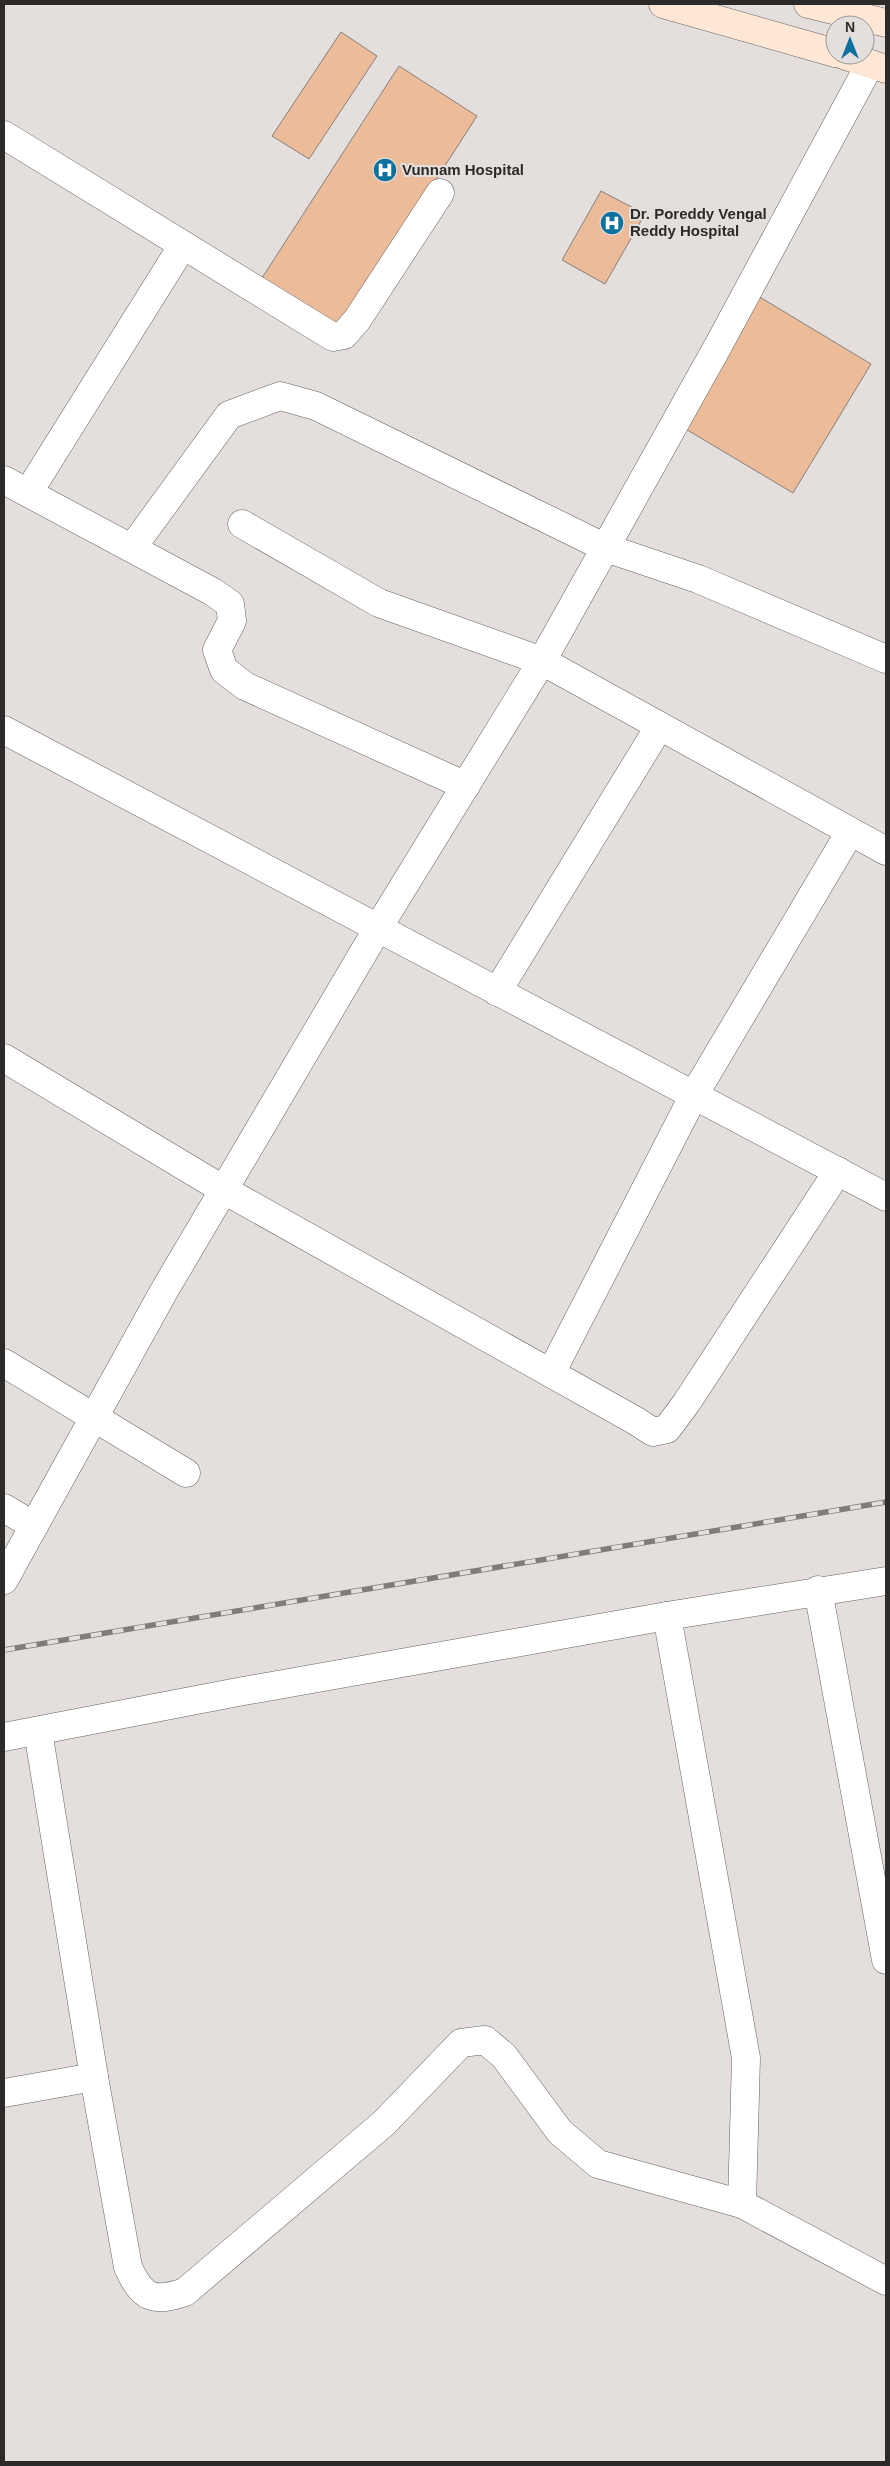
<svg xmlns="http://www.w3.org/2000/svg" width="890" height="2466" font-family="Arial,sans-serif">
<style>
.building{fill:#ecbb99;stroke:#84807d}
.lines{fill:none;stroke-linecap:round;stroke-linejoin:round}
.street-casing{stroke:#66625f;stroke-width:29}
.secondary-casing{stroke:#66625f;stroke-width:29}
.street{stroke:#fff;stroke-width:28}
.secondary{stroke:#ffe7d5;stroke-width:28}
.rail-casing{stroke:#7f7c7a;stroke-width:5.5}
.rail{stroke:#e4dfdc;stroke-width:4;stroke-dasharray:11;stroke-linecap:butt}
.labels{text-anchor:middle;stroke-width:4;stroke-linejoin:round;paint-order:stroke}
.poi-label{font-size:15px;font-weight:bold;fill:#2c2b29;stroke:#e4dfdc;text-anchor:start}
</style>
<rect width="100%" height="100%" fill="#e4dfdc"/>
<g class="building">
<path d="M341 32 377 56 309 159 272 136Z"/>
<path d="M399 66 477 116 338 332 260 281Z"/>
<path d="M601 191 645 214 605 284 562 260Z"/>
<path d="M758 296 871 364 793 493 679 425Z"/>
</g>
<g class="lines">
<g class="street-casing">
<g id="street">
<path d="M4 135 333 337 344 335 357 320 440 193"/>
<path d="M4 480 213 592 230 604 232 621 217 650 224 670 245 686 466 786"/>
<path d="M28 493 183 245"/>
<path d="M242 524 379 603 542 661 886 851"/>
<path d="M132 548 229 415 280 396 316 406 606 548 698 579 886 659"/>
<path d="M4 730 886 1197"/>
<path d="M497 992 659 727"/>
<path d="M4 1058 224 1190 636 1421 653 1432 667 1429 687 1402 838 1171"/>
<path d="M4 1363 186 1473"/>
<path d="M551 1373 694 1095 850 832"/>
<path d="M4 1508 34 1526"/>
<path d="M4 1580 164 1291 378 928 542 661 718 346 870 64"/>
<path d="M818 1590 886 1960"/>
<path d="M667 1616 746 2058 742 2204"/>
<path d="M38 1731 94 2077 128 2267C142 2298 153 2303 185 2292L384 2123 461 2043 485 2040 504 2056 560 2132 598 2164 742 2204 886 2281"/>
<path d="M4 1737 238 1692 667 1616 886 1581"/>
<path d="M4 2093 94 2077"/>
</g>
</g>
<g class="secondary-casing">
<g id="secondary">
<path d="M663 4 835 53"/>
<path d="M808 4 886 23"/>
<path d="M843 55 886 69"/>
</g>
</g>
<use href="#street" class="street"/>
<use href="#secondary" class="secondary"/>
<g class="rail-casing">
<path id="rail" d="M4 1650 886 1502"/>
</g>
<use href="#rail" class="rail"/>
</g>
<defs>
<g id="hospital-disc" transform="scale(1.25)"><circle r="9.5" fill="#0e709d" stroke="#e4dfdc"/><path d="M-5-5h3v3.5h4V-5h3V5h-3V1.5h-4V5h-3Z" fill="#fff"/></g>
</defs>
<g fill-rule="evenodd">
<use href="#hospital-disc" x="385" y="170"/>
<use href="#hospital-disc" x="612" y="223"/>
</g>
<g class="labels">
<g class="poi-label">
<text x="402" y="175">Vunnam Hospital</text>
<text x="630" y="219">Dr. Poreddy Vengal<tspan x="630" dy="17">Reddy Hospital</tspan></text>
</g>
</g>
<rect width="890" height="2466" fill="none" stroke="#2c2b29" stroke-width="10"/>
<g transform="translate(850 40)"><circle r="24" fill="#e4dfdc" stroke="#9a9794"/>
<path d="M0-4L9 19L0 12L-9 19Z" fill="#0e709d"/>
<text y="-8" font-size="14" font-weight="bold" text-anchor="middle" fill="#2c2b29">N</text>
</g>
</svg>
